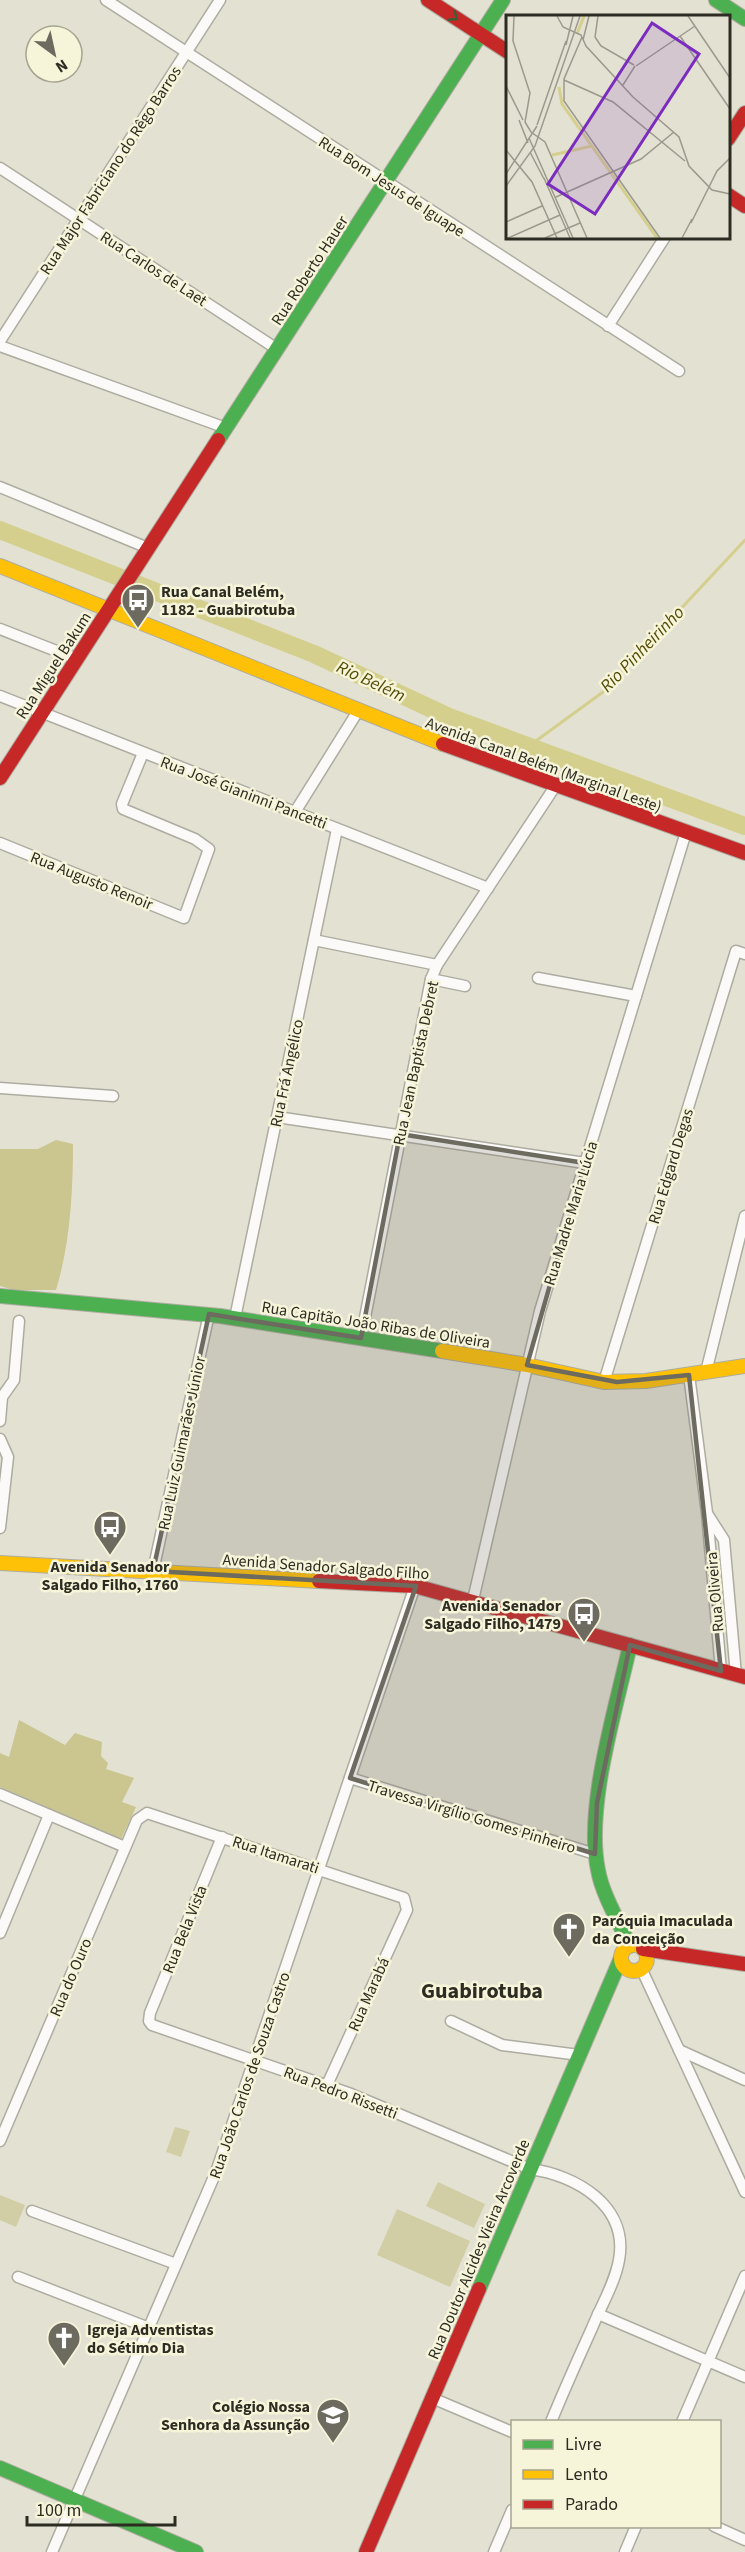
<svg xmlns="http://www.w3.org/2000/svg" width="745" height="2552" font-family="'Source Sans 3',sans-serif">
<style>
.green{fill:#d1cda5}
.forest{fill:#cbc58f}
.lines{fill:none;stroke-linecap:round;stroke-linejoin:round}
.stream{stroke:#d5cf8d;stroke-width:3}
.river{stroke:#d5cf8d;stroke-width:18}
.street-casing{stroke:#adaca0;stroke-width:13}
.fast-casing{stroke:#adaca0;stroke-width:16}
.slow-casing{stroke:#adaca0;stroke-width:16}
.jam-casing{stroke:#adaca0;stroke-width:16}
.street{stroke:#fbfaf8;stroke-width:10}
.fast{stroke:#4caf50;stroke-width:14}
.slow{stroke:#ffc107;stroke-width:14}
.jam{stroke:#c62828;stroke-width:14}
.oneway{stroke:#396034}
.marked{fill:#6d6b60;fill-opacity:0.2;stroke:#6d6b60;stroke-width:4.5;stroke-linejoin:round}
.labels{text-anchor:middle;stroke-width:5;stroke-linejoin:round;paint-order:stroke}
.street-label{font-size:16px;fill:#2d2c22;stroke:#f6f4d9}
.poi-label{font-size:16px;font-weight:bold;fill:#2d2c22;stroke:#f6f4d9;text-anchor:start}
.water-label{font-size:18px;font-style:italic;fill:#544d08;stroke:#f6f4d9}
.district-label{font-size:22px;font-weight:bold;fill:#2d2c22;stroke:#f6f4d9}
.inset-river{fill:none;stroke:#d5cf8d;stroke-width:3}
.inset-road{fill:none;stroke:#9a998c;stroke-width:1.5}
.view{fill:#7b2cbf;fill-opacity:0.15;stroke:#7b2cbf;stroke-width:3}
.inset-edge{fill:none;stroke:#2d2c22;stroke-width:3}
</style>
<rect width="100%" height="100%" fill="#e3e1d2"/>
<g class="green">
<path d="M175 2127 190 2131 181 2157 166 2152Z"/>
<path d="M438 2182 485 2204 474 2228 426 2206Z"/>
<path d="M0 2195 25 2205 16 2227 0 2220Z"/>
<path d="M397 2209 470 2241 450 2287 377 2255Z"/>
</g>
<g class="forest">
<path d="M56 1140 73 1144C73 1193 70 1244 56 1290H14L0 1286V1149H38Z"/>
<path d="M19 1720 65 1745 75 1733 102 1742 101 1756 108 1763 106 1769 134 1778 122 1802 136 1807 121 1839 0 1787V1753L9 1757Z"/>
</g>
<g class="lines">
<path class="stream" d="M529 746 603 692 745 540"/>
<path class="river" d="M0 530 314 654 449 717 745 826"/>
<g class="street-casing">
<g id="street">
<path d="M106 0 679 371"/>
<path d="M0 168 277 349"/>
<path d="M608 326 665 237"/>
<path d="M0 341 220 0"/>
<path d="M0 346 226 428"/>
<path d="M0 487 148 548"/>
<path d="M0 629 77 659"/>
<path d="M0 696 488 888"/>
<path d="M295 812 358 711"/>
<path d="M0 843 184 918 209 849 195 839 123 809 122 804 143 753"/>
<path d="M314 940 437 965"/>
<path d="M538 978 636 996"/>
<path d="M431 979 465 986"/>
<path d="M0 1088 113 1096"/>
<path d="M277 1117 585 1163"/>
<path d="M235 1318 337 829"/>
<path d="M361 1338 431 979 437 965 556 785"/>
<path d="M706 1372 745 1216"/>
<path d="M689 1375 707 1513 721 1671"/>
<path d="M604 1382 736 951 745 954"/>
<path d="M0 1421 2 1397 14 1380 19 1321"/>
<path d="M0 1439 8 1457 0 1528"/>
<path d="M708 1515 724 1540 736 1675"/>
<path d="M153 1571 209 1314"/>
<path d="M473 1600 540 1311 686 832"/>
<path d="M350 1778 595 1854"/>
<path d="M0 1794 125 1847"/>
<path d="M222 1837 150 2013 149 2021 152 2025 351 2094 530 2169C576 2175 629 2206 619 2260 615 2283 601 2306 592 2328 578 2359 564 2390 551 2422"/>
<path d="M0 1933 49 1815"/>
<path d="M641 1968 745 2192"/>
<path d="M451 2021 502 2045 579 2055"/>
<path d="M679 2050 745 2080"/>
<path d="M0 2141 137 1820 147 1813 404 1898 407 1910 327 2085"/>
<path d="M32 2211 176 2264"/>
<path d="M18 2277 149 2328"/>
<path d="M598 2314 745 2377"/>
<path d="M432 2398 512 2432"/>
<path d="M682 2422 745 2276"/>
<path d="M714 2526 745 2540"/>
<path d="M52 2552 216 2172 415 1586"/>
<path d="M494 2552 512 2510"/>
<path d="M625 2552 636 2526"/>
</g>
</g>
<g class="fast-casing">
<g id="fast">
<path d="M716 0 745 19"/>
<path d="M218 440 503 0"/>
<path d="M0 1296 220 1316 442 1351"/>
<path d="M630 1645C616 1709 585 1807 598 1870 602 1894 620 1924 630 1946"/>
<path d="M479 2289 621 1958"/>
<path d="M0 2468 196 2552"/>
</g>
</g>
<g class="slow-casing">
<g id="slow">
<path d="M0 566 443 744"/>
<path d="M442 1351 527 1365 604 1382 646 1381 745 1366"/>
<path d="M0 1563 319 1581"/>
<circle cx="634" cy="1958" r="13"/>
</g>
</g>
<g class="jam-casing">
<g id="jam">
<path d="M428 0 508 52"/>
<path d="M728 139 745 113"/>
<path d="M728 195 745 206"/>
<path d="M443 744 745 853"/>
<path d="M0 778 218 440"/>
<path d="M319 1581 415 1586 745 1677"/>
<path d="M643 1949 745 1964"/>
<path d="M366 2552 479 2289"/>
</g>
</g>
<use href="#street" class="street"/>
<use href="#fast" class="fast"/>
<use href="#slow" class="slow"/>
<use href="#jam" class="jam"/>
</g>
<defs><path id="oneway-chevron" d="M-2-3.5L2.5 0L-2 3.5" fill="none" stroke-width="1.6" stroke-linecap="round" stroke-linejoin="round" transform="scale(1.5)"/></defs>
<use class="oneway" href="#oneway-chevron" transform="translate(454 17) rotate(33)"/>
<path class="marked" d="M400 1134 585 1163 527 1365 617 1382 689 1375 721 1671 630 1645 597 1803 595 1854 350 1778 416 1586 153 1571 209 1314 361 1338Z"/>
<defs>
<g id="bus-pin" transform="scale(1.725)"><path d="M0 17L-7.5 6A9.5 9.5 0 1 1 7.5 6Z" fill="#6d6b60" stroke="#f6f4d9"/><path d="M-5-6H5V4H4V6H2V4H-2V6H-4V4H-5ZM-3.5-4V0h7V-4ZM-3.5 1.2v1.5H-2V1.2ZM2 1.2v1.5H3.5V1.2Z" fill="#fff"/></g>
<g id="church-pin" transform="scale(1.725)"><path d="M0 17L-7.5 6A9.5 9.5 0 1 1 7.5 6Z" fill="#6d6b60" stroke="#f6f4d9"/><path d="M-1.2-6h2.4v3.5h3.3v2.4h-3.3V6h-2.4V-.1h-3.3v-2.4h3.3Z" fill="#fff"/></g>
<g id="school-pin" transform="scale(1.725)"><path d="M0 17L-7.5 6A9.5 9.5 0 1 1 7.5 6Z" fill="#6d6b60" stroke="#f6f4d9"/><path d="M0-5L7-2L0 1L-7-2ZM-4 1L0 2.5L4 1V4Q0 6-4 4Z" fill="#fff"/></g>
</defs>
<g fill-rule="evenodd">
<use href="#bus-pin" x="138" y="600"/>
<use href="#bus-pin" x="110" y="1527"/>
<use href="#bus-pin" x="584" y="1614"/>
<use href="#church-pin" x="569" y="1929"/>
<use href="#church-pin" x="64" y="2338"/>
<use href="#school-pin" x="333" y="2415"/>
</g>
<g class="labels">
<g class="street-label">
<text transform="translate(110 170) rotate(-57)" y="6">Rua Major Fabriciano do Rêgo Barros</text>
<text transform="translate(392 186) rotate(33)" y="6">Rua Bom Jesus de Iguape</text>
<text transform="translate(154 268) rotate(33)" y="6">Rua Carlos de Laet</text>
<text transform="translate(309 270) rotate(-57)" y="6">Rua Roberto Hauer</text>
<text transform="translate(53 665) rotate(-57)" y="6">Rua Miguel Bakum</text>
<text transform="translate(544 764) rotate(20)" y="6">Avenida Canal Belém (Marginal Leste)</text>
<text transform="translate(244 792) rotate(21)" y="6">Rua José Gianinni Pancetti</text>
<text transform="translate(92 880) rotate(22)" y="6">Rua Augusto Renoir</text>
<text transform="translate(415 1063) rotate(-78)" y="6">Rua Jean Baptista Debret</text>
<text transform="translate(286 1073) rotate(-78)" y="6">Rua Frá Angélico</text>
<text transform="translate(670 1166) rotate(-73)" y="6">Rua Edgard Degas</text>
<text transform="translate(570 1213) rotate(-73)" y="6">Rua Madre Maria Lúcia</text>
<text transform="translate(376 1324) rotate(9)" y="6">Rua Capitão João Ribas de Oliveira</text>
<text transform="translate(181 1443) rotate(-78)" y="6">Rua Luiz Guimarães Júnior</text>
<text transform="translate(326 1566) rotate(4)" y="6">Avenida Senador Salgado Filho</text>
<text transform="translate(714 1592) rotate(-95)" y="6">Rua Oliveira</text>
<text transform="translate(472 1816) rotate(17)" y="6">Travessa Virgílio Gomes Pinheiro</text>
<text transform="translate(276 1854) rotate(18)" y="6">Rua Itamarati</text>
<text transform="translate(184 1929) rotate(-68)" y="6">Rua Bela Vista</text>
<text transform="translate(70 1977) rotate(-67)" y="6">Rua do Ouro</text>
<text transform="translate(368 1994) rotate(-66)" y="6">Rua Marabá</text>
<text transform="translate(249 2075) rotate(-71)" y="6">Rua João Carlos de Souza Castro</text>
<text transform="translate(341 2092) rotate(21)" y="6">Rua Pedro Rissetti</text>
<text transform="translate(478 2249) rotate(-67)" y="6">Rua Doutor Alcides Vieira Arcoverde</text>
</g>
<g class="poi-label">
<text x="161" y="597">Rua Canal Belém,<tspan x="161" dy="18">1182 - Guabirotuba</tspan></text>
<text x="110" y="1572" text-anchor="middle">Avenida Senador<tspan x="110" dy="18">Salgado Filho, 1760</tspan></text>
<text x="561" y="1611" text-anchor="end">Avenida Senador<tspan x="561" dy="18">Salgado Filho, 1479</tspan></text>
<text x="592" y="1926">Paróquia Imaculada<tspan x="592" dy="18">da Conceição</tspan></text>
<text x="87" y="2335">Igreja Adventistas<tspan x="87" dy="18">do Sétimo Dia</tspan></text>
<text x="310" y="2412" text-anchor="end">Colégio Nossa<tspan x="310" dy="18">Senhora da Assunção</tspan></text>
</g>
<g class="water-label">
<text transform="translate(642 649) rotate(-46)" y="6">Rio Pinheirinho</text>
<text transform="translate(371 681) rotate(25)" y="6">Rio Belém</text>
</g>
<g class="district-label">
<text x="482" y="1998">Guabirotuba</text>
</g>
</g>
<g transform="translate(506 15)">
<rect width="224" height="224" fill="#e3e1d2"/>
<path class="inset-river" d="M71 19 78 1M53 72 56 89 151 223M46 140 86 131"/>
<path class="inset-road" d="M8 1 7 26 24 78 19 107 25 117 39 127 81 223M51 1 57 12 75 20 80 31 127 82 173 122 183 151 206 175 224 179M182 1 224 63M174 21 224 94M76 22 58 64V86L154 223M89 22 95 31 128 50M89 22 92 1M77 25 83 1M60 30 67 1M130 51 189 11M58 65 107 87 179 146M117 70 129 51M0 71 17 105M13 105 22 128M31 110 60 26M23 123 67 223M0 135 26 167 51 223M24 137 38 164M0 159 31 111M38 163 64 223M0 171 29 131 74 1M50 182 135 144 168 117M0 207 36 191M185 208 211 156 224 143M2 223 54 200M39 223 74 208M176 223 186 204"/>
<path class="view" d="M146 8 193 39 89 199 42 169Z"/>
<rect width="224" height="224" class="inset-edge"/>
</g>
<rect x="511" y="2420" width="210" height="108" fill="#f6f4d9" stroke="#a6a490" stroke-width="1.5"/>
<rect x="523" y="2440" width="30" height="9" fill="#4caf50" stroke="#a6a490" stroke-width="1.5"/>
<text x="565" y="2450" font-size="18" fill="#2d2c22">Livre</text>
<rect x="523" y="2470" width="30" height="9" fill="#ffc107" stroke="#a6a490" stroke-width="1.5"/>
<text x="565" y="2480" font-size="18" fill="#2d2c22">Lento</text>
<rect x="523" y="2500" width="30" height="9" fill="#c62828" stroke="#a6a490" stroke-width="1.5"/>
<text x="565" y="2510" font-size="18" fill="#2d2c22">Parado</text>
<g transform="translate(54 54) rotate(147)"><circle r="28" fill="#f6f4d9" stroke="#a6a490" stroke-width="1.5"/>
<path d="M0-4.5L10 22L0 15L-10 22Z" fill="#6d6b60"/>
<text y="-9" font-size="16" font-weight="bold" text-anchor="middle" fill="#2d2c22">N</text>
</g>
<path d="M27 2516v9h148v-9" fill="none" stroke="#2d2c22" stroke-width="3"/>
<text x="36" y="2516" font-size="18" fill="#2d2c22" stroke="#f6f4d9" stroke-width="4.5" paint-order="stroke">100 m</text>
</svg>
